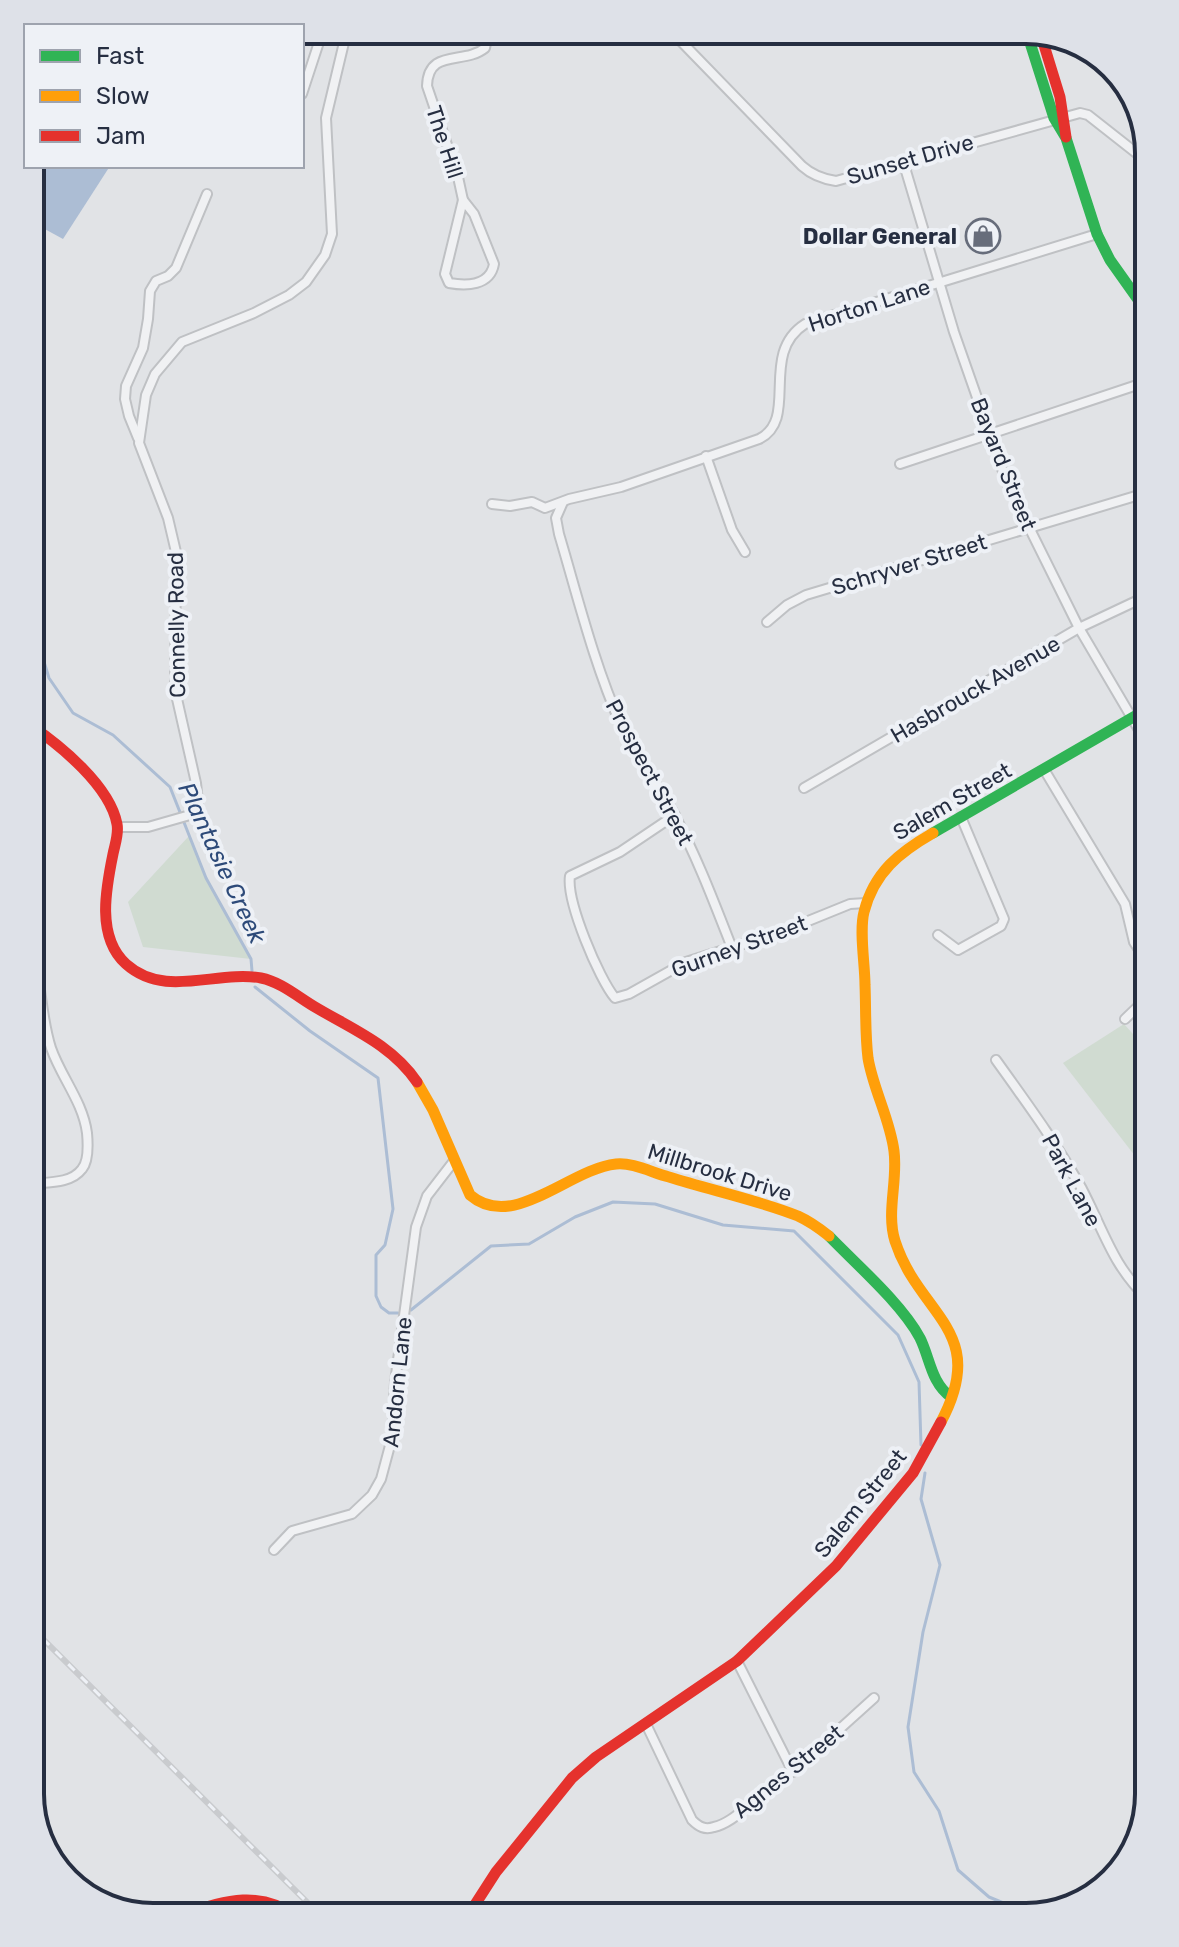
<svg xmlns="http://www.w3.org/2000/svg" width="1179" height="1947" font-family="Rubik,sans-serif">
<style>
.green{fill:#d0dbd1}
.water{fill:#acbdd4}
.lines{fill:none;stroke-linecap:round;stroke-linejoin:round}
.stream{stroke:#acbdd4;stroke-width:3}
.street-casing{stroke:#bfc1c4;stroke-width:12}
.street{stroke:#f0f1f3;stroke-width:8}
.fast{stroke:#30b455;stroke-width:11}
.slow{stroke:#ff9f0a;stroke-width:11}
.jam{stroke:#e5322d;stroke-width:11}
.rail-casing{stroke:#c9cbce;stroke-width:6}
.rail{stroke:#eef1f6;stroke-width:3;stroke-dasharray:9;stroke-linecap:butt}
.labels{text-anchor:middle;stroke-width:8;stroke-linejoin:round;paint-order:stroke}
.street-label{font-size:22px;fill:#262e41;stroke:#eef1f6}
.poi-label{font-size:22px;font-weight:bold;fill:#262e41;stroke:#eef1f6;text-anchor:end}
.water-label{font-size:24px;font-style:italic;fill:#2d4a79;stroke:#eef1f6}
.rim{fill:none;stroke:#262e41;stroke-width:4}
</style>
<rect width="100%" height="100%" fill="#e1e3e6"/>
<g class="green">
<path d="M189 836 206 879 251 959 143 947 128 902Z"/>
<path d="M1124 1024 1149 1052V1174L1063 1063Z"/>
</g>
<path class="water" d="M30 166H110L63 239 30 221Z"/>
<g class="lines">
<g class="stream">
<path d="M30 585 37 639 49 678 73 713 113 735 170 787 206 878 251 959 252 971"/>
<path d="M255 987 310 1031 378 1078 393 1209 385 1245 376 1255V1296L381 1307 389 1313H398"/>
<path d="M411 1310 491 1246 529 1244 575 1217 613 1202 655 1204 723 1225 794 1231 898 1335 919 1382 921 1445"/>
<path d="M925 1473 921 1499 940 1565 923 1632 908 1727 914 1772 939 1811 958 1870 989 1897 1033 1915"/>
</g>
<g class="street-casing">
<g id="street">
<path d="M670 30 802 166C812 175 822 179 836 181L1080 113 1088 115 1149 163"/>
<path d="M302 94 323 30"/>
<path d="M903 161 954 332 1007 483 1079 628 1149 747"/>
<path d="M463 200 458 177 427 86C428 48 464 65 485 48L489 30"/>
<path d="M463 200 474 214 494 264C490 286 466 286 449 283L445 274Z"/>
<path d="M138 438 129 416 125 399 126 386 143 348 148 319 150 291 156 281 168 276 176 268 207 194"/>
<path d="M706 456 732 530 745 552"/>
<path d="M900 464 1149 381"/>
<path d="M563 502 556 518 559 534C578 598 594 664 621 725 635 756 658 783 674 814 697 857 714 902 732 948"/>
<path d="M492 504 510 506 532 502 545 508 569 499 621 487 759 439C800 419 758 354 805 324L1097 234"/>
<path d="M767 622 787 605 806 595 1149 492"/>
<path d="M1045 771 1125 904 1134 942 1149 965"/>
<path d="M804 788 1079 628 1149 595"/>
<path d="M675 815 620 852 570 876C566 901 599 979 615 998L629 994 686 962 781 932 850 904 866 903"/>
<path d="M118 827H148L190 815 196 810 198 802 196 783 175 690 176 552 168 518 139 443 146 395 155 374 182 342 254 313 289 295 306 282 325 255 332 234 326 118 347 30"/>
<path d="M938 935 958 950 1001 926 1004 919 961 817"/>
<path d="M1125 1019 1149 996"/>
<path d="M996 1060C1026 1102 1057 1144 1082 1189 1104 1231 1113 1267 1149 1300"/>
<path d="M30 1184C47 1182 71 1184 82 1169 89 1161 88 1144 87 1133 83 1102 61 1077 51 1048 40 1014 42 978 30 945"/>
<path d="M274 1550 292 1531 352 1514 372 1495 381 1479 392 1438 395 1382 416 1227 427 1196 454 1161"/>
<path d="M737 1661 793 1772"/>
<path d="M646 1724 692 1820C699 1827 705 1830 714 1827 729 1824 744 1809 756 1800 797 1769 835 1733 874 1698"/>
</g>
</g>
<use href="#street" class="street"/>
<g class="fast">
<path d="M1026 30 1054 118 1066 138 1097 234 1110 260 1149 315"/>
<path d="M933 833 1149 708"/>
<path d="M829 1236C856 1264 902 1304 920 1338 930 1358 931 1383 951 1397"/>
</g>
<g class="slow">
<path d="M933 833C900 852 874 872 864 912 859 931 865 964 865 985 866 1009 865 1034 868 1058 873 1089 890 1119 894 1151 898 1181 886 1212 895 1241 919 1316 990 1330 941 1422"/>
<path d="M417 1082 433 1110 470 1195C513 1232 569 1169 616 1164 632 1162 653 1173 669 1177 710 1190 758 1200 798 1216 809 1221 819 1228 829 1236"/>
</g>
<g class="jam">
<path d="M1040 32 1060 97 1066 137"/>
<path d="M30 725C60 745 110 786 117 824 119 834 115 844 113 854 106 888 96 937 126 964 165 999 216 970 261 978 281 982 298 997 315 1007 352 1029 392 1045 417 1082"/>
<path d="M175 1917C220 1903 255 1887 298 1917"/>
<path d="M467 1917 496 1872 572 1778 596 1757 737 1661 836 1566 913 1473 941 1422"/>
</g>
<g class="rail-casing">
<path id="rail" d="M30 1626 322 1917"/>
</g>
<use href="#rail" class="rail"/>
</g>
<defs>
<g id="shop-ring" transform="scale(1.8)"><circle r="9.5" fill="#eef1f6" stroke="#676d7b" stroke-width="1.5"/><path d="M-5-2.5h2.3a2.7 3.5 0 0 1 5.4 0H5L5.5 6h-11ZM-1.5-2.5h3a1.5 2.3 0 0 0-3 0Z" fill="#676d7b"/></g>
</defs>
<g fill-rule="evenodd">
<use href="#shop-ring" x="983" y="236"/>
</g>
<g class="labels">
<g class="street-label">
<text transform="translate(445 142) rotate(72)" y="8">The Hill</text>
<text transform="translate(910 159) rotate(-16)" y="8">Sunset Drive</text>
<text transform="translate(869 305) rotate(-18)" y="8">Horton Lane</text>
<text transform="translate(1004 464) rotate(68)" y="8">Bayard Street</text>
<text transform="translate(909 564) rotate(-17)" y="8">Schryver Street</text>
<text transform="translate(176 625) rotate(-91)" y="8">Connelly Road</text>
<text transform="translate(975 689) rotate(-30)" y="8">Hasbrouck Avenue</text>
<text transform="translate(650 772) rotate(62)" y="8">Prospect Street</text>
<text transform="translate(952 801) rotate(-30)" y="8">Salem Street</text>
<text transform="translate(739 946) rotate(-20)" y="8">Gurney Street</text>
<text transform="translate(720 1172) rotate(17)" y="8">Millbrook Drive</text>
<text transform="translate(1072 1180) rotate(62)" y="8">Park Lane</text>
<text transform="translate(397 1382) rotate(-84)" y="8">Andorn Lane</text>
<text transform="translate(860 1503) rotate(-51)" y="8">Salem Street</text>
<text transform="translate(788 1771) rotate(-39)" y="8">Agnes Street</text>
</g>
<g class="poi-label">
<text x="957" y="244">Dollar General</text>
</g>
<g class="water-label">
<text transform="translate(222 863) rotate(65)" y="8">Plantasie Creek</text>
</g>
</g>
<path d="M0 0H1179V1947H0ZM153 44H1026A109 109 0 0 1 1135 153V1794A109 109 0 0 1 1026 1903H153A109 109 0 0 1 44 1794V153A109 109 0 0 1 153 44Z" fill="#dee1e8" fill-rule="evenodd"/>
<path class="rim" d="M153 44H1026A109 109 0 0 1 1135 153V1794A109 109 0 0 1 1026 1903H153A109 109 0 0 1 44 1794V153A109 109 0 0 1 153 44Z"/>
<rect x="24" y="24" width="280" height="144" fill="#eef1f6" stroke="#9ea3ae" stroke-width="2"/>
<rect x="40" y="50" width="40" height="12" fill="#30b455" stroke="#9ea3ae" stroke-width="2"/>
<text x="96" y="64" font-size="24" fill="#262e41">Fast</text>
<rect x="40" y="90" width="40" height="12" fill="#ff9f0a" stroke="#9ea3ae" stroke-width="2"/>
<text x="96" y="104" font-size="24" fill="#262e41">Slow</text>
<rect x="40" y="130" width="40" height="12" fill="#e5322d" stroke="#9ea3ae" stroke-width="2"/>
<text x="96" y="144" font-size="24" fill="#262e41">Jam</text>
</svg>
